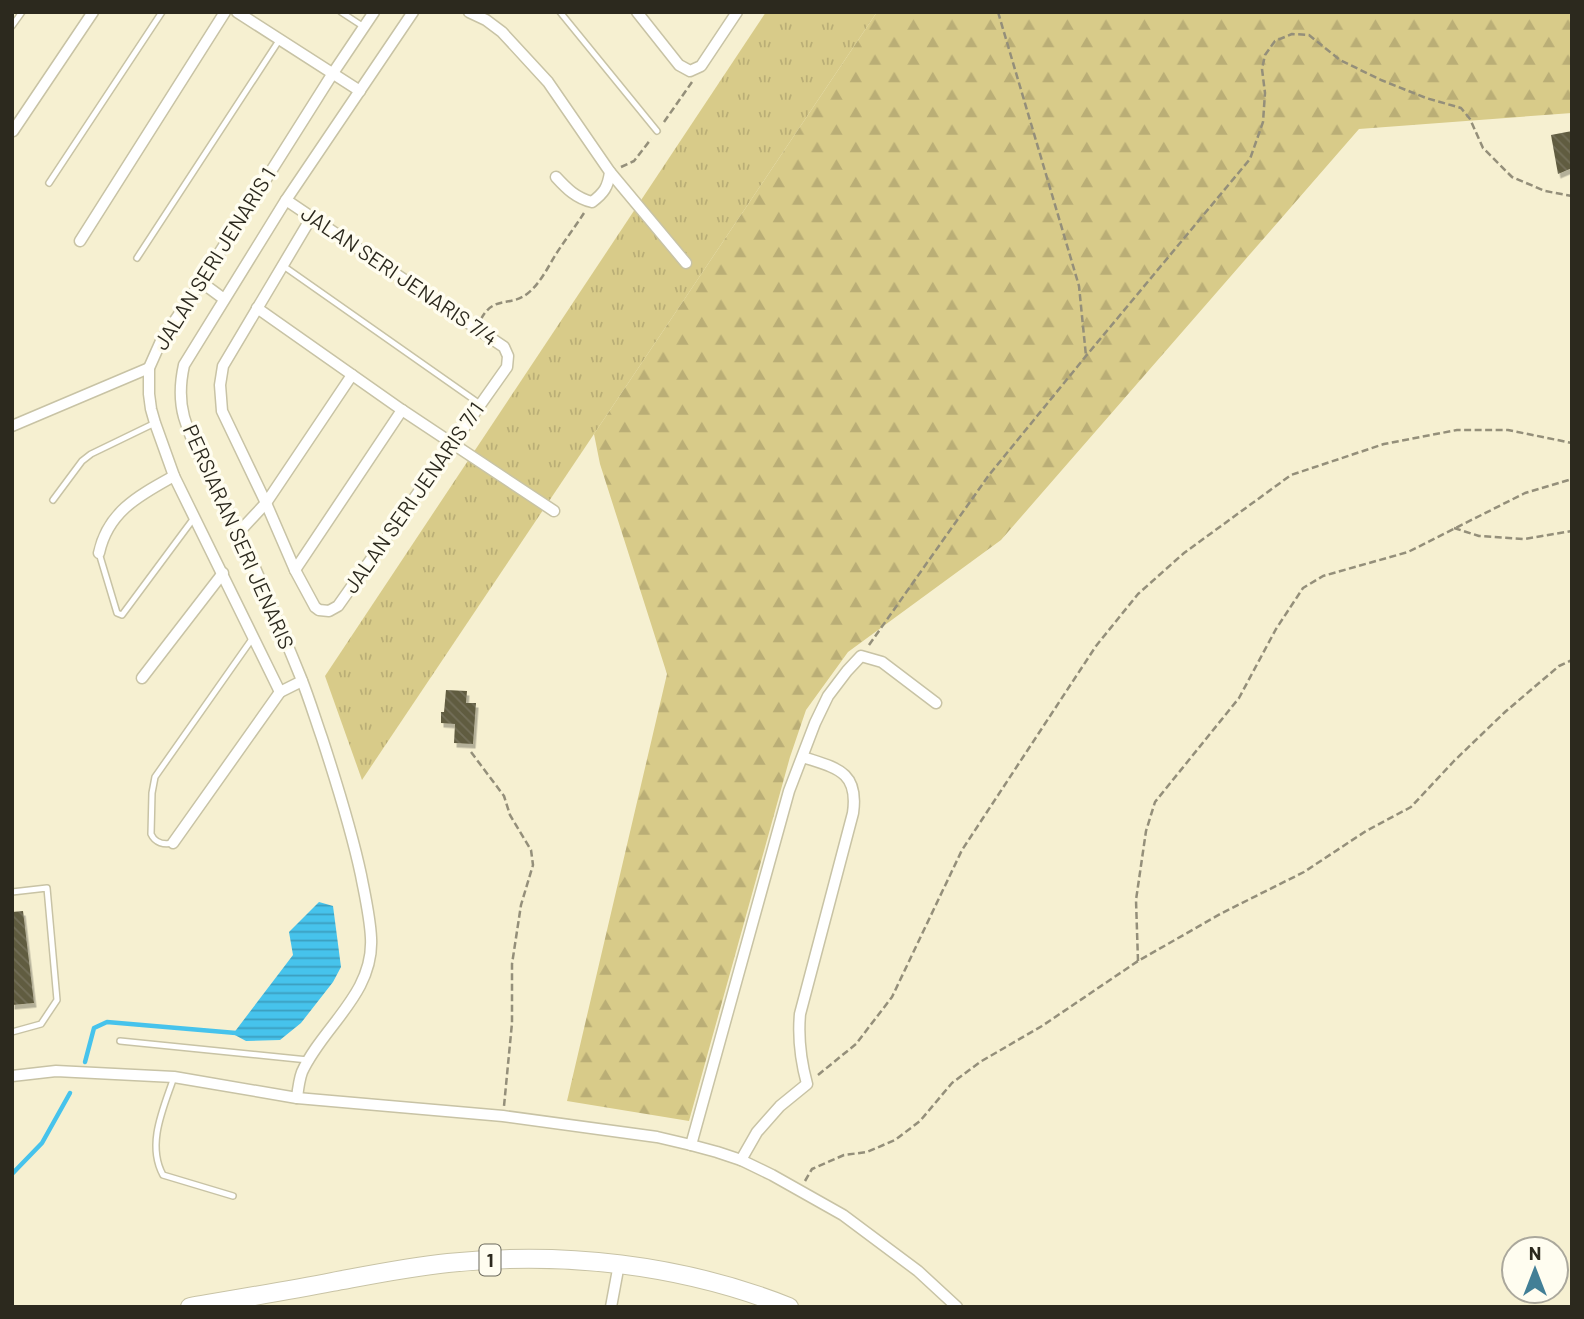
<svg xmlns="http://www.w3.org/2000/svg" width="1584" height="1319" font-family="Barlow,sans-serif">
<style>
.grass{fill:url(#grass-tufts)}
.forest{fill:url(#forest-firs)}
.water{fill:url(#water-rules)}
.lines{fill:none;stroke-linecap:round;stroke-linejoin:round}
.stream{stroke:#46c3ec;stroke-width:4.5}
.building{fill:url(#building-back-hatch);filter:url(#shadow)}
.lane-casing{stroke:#c8c3a5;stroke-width:8}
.street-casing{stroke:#c8c3a5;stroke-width:13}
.primary-casing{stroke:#c8c3a5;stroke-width:20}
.path{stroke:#948f7a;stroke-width:2.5;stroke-dasharray:7 3.5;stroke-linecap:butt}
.lane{stroke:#fff;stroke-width:5}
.street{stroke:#fff;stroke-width:10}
.primary{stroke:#fff;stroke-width:18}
.labels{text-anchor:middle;stroke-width:7;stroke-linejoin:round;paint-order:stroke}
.shield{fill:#fffdf0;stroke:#6b695d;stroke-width:2}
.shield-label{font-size:19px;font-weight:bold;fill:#2c291e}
.street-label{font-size:21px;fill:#2c291e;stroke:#fffdf0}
</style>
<defs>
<pattern id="grass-tufts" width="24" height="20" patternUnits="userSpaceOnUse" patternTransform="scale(1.75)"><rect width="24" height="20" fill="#d8cb89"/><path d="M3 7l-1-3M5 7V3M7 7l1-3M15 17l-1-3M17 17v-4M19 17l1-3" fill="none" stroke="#baae76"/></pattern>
<pattern id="forest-firs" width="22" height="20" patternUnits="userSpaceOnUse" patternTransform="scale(1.75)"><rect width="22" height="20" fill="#d8cb89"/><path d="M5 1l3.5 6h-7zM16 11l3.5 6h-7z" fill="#baae76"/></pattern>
<pattern id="water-rules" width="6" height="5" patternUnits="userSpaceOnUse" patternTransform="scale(1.75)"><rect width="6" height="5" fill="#46c3ec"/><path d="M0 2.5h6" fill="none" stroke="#3b9ebf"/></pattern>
<pattern id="building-back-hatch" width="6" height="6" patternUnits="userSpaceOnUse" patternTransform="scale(1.75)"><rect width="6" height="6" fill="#605b40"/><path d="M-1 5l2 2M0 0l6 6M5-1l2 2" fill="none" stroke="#736f59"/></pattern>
<filter id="shadow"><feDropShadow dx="2.5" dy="4.5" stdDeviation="0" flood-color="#0004"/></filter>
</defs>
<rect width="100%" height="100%" fill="#f6f0d1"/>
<path class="grass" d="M766 12H877L362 780 325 676Z"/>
<path class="forest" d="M877 12H1572V113L1359 129 1001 540 848 652 806 710 790 757 689 1121 567 1101 667 674 600 464 594 434Z"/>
<path class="water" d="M319 902 333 906 341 967 333 982 301 1023 280 1040 246 1041 233 1034 293 955 289 932Z"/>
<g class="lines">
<g class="stream">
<path d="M85 1062 94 1028 107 1022 236 1033"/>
<path d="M12 1174 42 1143 70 1093"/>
</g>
</g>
<g class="building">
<path d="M1572 131V168L1558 174 1551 135Z"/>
<path d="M446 690 467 691 466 703H476L473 744 454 743 455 724 441 723V712H444Z"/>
<path d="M23 911 34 1003 12 1005V912Z"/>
</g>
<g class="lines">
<g class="lane-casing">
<g id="lane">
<path d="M341 12 364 27"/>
<path d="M560 12 657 131"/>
<path d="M12 26 22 12"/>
<path d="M49 183 162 12"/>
<path d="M137 258 280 39"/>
<path d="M282 265 480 404"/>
<path d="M53 500 82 461 91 454 155 423"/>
<path d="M99 553 117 613 122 615 194 518"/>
<path d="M173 843C164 845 155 843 151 834L152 793 155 777 252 639"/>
<path d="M12 892 47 888 57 1000 41 1024 12 1032"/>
<path d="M120 1041 308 1060"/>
<path d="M174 1077C164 1107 146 1144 163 1175L233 1196"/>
</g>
</g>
<g class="street-casing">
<g id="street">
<path d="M237 12 360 91"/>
<path d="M469 12 486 20 502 32 548 82 610 172C608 187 604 193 592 202 576 198 567 189 556 177"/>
<path d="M637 12 679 65 690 71 701 66 737 12"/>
<path d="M13 131 93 12"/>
<path d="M610 172 686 263"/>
<path d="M286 200 504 347 508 356 507 367 338 606 329 611 319 610 315 607 295 570 266 503 222 411 220 385 223 366 311 218"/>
<path d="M80 241 225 12"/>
<path d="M201 282 224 299"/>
<path d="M257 308 402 410 554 511"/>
<path d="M12 426 149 368"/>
<path d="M239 532 266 503 352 375"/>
<path d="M99 553C108 511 140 495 174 476"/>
<path d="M295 570 402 410"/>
<path d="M142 678 223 573"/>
<path d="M302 681 280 692 174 476 155 423 151 409 149 394V368L161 341 201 282 333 73 374 12"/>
<path d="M173 843 280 692"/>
<path d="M12 1076 56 1071 174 1077 297 1098 503 1116 657 1137 691 1145 717 1152 741 1160 772 1175 843 1215 918 1271 957 1307"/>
<path d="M297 1098C298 1089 299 1080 302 1072 323 1026 374 994 371 938 370 917 365 896 361 875 351 828 337 784 322 738 315 718 309 698 301 678 281 629 261 580 239 532 221 494 196 457 184 417 179 399 180 383 184 365L286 200 413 12"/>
<path d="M691 1145 789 791 815 723 828 696 847 671 861 656 882 662 936 703"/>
<path d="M741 1160 757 1132 780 1106 807 1084C801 1062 798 1036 800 1014L853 813C859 771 836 768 803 757"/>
<path d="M611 1307 619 1264"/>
</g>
</g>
<g class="primary-casing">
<path id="primary" d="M190 1307C237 1299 285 1291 332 1282 370 1275 409 1267 448 1263 562 1251 681 1264 789 1307"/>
</g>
<g class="path">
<path d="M998 12 1079 286 1086 356"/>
<path d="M664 122 692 82"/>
<path d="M621 167 634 161 651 139"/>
<path d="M481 319C494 295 510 307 527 294 540 284 548 267 556 254 565 240 575 227 584 213"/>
<path d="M1454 528 1479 536 1524 539 1572 531"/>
<path d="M869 645 989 475 1086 356 1250 159 1263 122 1265 93 1262 69 1265 55 1275 41 1292 34 1309 35 1340 60 1381 80 1426 98 1461 108 1470 119 1483 148 1512 177 1545 191 1572 196"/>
<path d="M471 752 504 796 510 815 531 850 533 865 521 905 512 964V1023L504 1106"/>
<path d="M1138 961 1136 900 1146 831 1155 802 1239 698 1276 629 1303 588 1323 576 1408 552 1525 493 1572 479"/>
<path d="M818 1075 856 1044 892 997 962 850 1096 646 1138 594 1184 553 1291 475 1384 444 1457 430H1508L1572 443"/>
<path d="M805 1181 812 1169 844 1155 867 1152 895 1140 920 1121 952 1083 980 1062 1042 1026 1138 961 1222 913 1304 872 1366 831 1411 807 1454 761 1505 712 1559 666 1572 660"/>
</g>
<use href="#lane" class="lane"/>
<use href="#street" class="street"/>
<use href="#primary" class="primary"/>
</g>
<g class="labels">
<rect class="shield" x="479.5" y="1244.5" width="21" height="31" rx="5"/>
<g class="shield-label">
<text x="490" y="1267">1</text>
</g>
<g class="street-label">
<text transform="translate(215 259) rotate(-58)" y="7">JALAN SERI JENARIS 1</text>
<text transform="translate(399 276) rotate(34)" y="7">JALAN SERI JENARIS 7/4</text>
<text transform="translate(414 498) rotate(-55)" y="7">JALAN SERI JENARIS 7/1</text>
<text transform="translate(238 537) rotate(66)" y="7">PERSIARAN SERI JENARIS</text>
</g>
</g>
<rect width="1584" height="1319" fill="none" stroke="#2c291e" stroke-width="28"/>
<g transform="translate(1535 1270)"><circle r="33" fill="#fffdf0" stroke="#aba89c" stroke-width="2"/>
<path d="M0-5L12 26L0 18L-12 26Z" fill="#427f96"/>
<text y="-10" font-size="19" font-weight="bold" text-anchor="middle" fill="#2c291e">N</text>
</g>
</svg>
